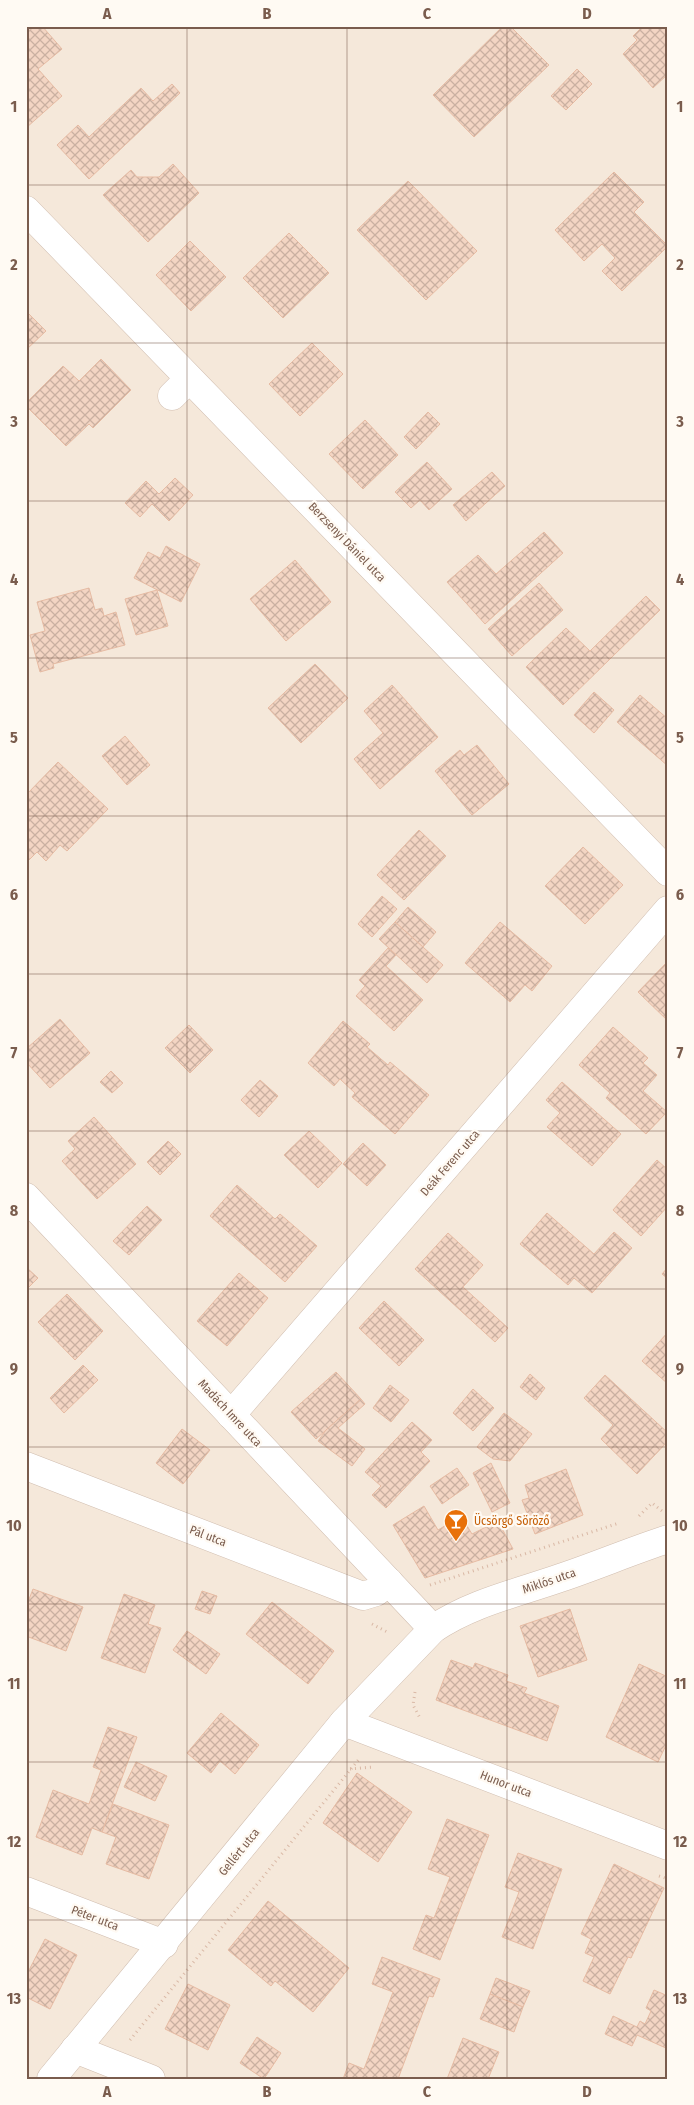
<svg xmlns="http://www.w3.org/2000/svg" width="694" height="2105" font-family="'Fira Sans Condensed',sans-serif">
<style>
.residential{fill:#f5e8da}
.building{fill:url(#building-cross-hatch);stroke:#e6bba3}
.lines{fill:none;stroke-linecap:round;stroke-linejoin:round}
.minor-casing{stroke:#d1beb0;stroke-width:29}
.path{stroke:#d9b8a5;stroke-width:3;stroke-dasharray:1 4;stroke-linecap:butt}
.minor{stroke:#fff;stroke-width:28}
.grid{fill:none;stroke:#7a5c4d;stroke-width:1;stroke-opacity:0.55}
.labels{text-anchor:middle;stroke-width:4.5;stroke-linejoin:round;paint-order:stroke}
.street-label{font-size:12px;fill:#7a5c4d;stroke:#fffaf3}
.food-label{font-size:12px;fill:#c56008;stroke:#fffaf3;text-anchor:start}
.neatline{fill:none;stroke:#7a5c4d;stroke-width:2}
.grid-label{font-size:16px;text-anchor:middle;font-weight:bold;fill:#7a5c4d}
</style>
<defs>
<pattern id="building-cross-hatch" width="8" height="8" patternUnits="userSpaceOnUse" patternTransform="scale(1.25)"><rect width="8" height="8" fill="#f3d5c3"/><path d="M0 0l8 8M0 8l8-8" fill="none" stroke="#cab0a1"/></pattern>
</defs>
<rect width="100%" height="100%" fill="#fdf6ec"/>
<rect class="residential" x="26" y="26" width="642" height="2053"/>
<g class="building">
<path d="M34 26H42L62 49 38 69 62 96 26 128V33Z"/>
<path d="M503 26H510L549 65 474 137 433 95Z"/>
<path d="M643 26H668V74L653 88 623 54 637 40 633 36Z"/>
<path d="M577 69 592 84 566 110 551 96Z"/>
<path d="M172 84 180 93 89 179 57 145 78 125 89 137 141 88 153 101Z"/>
<path d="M173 164 199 193 148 242 103 195 131 170 137 177H159Z"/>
<path d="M614 172 644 202 634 212 668 246 622 291 602 271 615 258 602 244 584 261 555 230Z"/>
<path d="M408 181 477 251 426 300 357 230Z"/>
<path d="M289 233 329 273 283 318 243 278Z"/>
<path d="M190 241 226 277 191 311 156 275Z"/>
<path d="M26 311 46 331 26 350Z"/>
<path d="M312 343 343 374 300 416 269 384Z"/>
<path d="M101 359 131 390 93 428 89 424 66 446 26 406V403L63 366 79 381Z"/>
<path d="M428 412 440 424 416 449 404 437Z"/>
<path d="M365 420 398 455 363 489 329 454Z"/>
<path d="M427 462 452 489 429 510 420 500 411 508 395 492Z"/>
<path d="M492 472 505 486 466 521 453 505Z"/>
<path d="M175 478 193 495 169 521 152 504 140 517 125 503 146 481 159 494Z"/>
<path d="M544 532 563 553 485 624 447 582 478 555 496 574Z"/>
<path d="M166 546 200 564 181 602 134 578 148 552 160 558Z"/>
<path d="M295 560 331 602 286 641 250 599Z"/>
<path d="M539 583 563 610 512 656 488 629Z"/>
<path d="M89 588 95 610 102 608 104 616 116 612 125 645 53 664 54 668 40 672 30 635 45 631 37 602Z"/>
<path d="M157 590 168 626 136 635 125 599Z"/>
<path d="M646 596 660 610 563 705 526 667 566 628 590 651Z"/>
<path d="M315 664 348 698 301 743 268 708Z"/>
<path d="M392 685 438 737 380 789 354 759 383 733 364 711Z"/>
<path d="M594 692 614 710 594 733 574 715Z"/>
<path d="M640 695 668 719V766L617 722Z"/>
<path d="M125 736 150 765 127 785 102 756Z"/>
<path d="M477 745 509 784 472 815 435 771 460 750 464 755Z"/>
<path d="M58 762 108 809 67 851 60 845 46 861 37 852 26 863V795Z"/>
<path d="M419 830 446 856 404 900 377 875Z"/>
<path d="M583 847 623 885 585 924 545 886Z"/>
<path d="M382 896 397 909 372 937 358 924Z"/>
<path d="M408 907 436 932 423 947 395 922Z"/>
<path d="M395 922 443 965 427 983 379 939Z"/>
<path d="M500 922 552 966 532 991 525 985 510 1002 465 963Z"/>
<path d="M388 948 396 955 386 966 423 1000 394 1031 356 996 365 986 359 980Z"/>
<path d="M668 961V1021L638 992Z"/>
<path d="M60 1019 90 1053 50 1088 26 1062V1049Z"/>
<path d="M343 1021 370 1044 367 1047 388 1065 390 1062 429 1095 395 1134 352 1097 355 1093 340 1079 334 1086 308 1063Z"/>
<path d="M189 1025 213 1050 190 1073 165 1048Z"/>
<path d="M613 1027 648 1058 643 1063 657 1075 643 1091 667 1112 646 1134 606 1098 610 1093 579 1065Z"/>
<path d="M111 1071 123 1083 112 1093 100 1082Z"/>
<path d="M260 1080 278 1096 259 1117 241 1100Z"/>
<path d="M562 1082 621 1134 592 1166 547 1127 560 1113 546 1100Z"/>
<path d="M94 1117 136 1164 97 1199 62 1161 75 1149 68 1141Z"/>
<path d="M309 1131 342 1163 318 1188 284 1155Z"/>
<path d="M168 1141 181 1154 160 1175 147 1162Z"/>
<path d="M363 1143 386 1165 367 1186 343 1164Z"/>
<path d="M657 1160 668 1170V1206L641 1236 613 1210Z"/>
<path d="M237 1185 275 1219 280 1214 317 1246 285 1282 210 1216Z"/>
<path d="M147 1206 162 1220 129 1255 113 1241Z"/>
<path d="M547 1213 594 1254 614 1232 632 1248 592 1293 574 1278 568 1285 520 1244Z"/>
<path d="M448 1233 483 1265 463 1287 508 1328 495 1342 415 1269Z"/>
<path d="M26 1267 38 1278 26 1290Z"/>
<path d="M668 1267V1279L662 1274Z"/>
<path d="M239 1273 268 1298 227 1346 197 1321Z"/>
<path d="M67 1294 103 1331 75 1360 38 1322Z"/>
<path d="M384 1301 424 1340 399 1366 359 1328Z"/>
<path d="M668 1332V1384L642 1361Z"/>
<path d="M83 1365 98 1380 64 1413 50 1398Z"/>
<path d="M336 1372 361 1399 316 1439 291 1412Z"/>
<path d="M530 1374 545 1388 536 1400 520 1387Z"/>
<path d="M605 1375 668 1433V1441L637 1474 601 1439 613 1425 584 1398Z"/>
<path d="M390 1385 409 1400 391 1422 373 1408Z"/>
<path d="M473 1389 494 1408 473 1431 453 1413Z"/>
<path d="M361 1399 365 1404 338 1428 365 1449 352 1466 318 1441 326 1430Z"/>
<path d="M504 1413 532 1434 510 1461 493 1459 477 1447Z"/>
<path d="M412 1422 432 1440 421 1452 430 1461 386 1508 372 1495 381 1486 365 1472Z"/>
<path d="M182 1429 210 1450 183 1484 156 1463Z"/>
<path d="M491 1463 510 1503 492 1512 473 1473Z"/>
<path d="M457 1468 469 1485 442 1504 430 1486Z"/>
<path d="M566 1469 583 1515 535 1534 522 1500 529 1498 525 1485Z"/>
<path d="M424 1506 438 1530 461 1516 472 1534 498 1521 513 1549 425 1578 393 1525Z"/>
<path d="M33 1589 83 1607 66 1651 26 1636V1607Z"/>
<path d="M202 1591 217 1596 210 1614 195 1609Z"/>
<path d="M124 1594 155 1605 148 1624 161 1628 145 1673 101 1658Z"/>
<path d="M272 1602 334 1651 308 1684 246 1634Z"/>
<path d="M570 1609 587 1660 538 1677 520 1626Z"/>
<path d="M187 1631 220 1654 206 1674 173 1650Z"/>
<path d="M451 1660 473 1668 475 1663 508 1675 506 1681 527 1688 524 1693 559 1706 547 1741 436 1700Z"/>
<path d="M639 1664 668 1677V1741L658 1762 606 1737Z"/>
<path d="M221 1713 259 1745 235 1774 220 1761 211 1773 187 1753Z"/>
<path d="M108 1727 137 1737 102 1832 92 1828 82 1855 36 1837 53 1790 89 1804 101 1770 93 1767Z"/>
<path d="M136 1762 167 1776 155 1801 124 1787Z"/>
<path d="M357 1773 412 1812 378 1862 323 1823Z"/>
<path d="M113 1804 169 1825 149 1879 106 1864 116 1837 102 1832Z"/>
<path d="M447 1819 489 1835 440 1960 413 1949 426 1915 434 1918 450 1877 428 1869Z"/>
<path d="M518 1853 562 1869 533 1949 502 1937 519 1892 505 1887Z"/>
<path d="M614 1864 664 1888 631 1958 628 1957 610 1994 583 1981 594 1957 585 1953 591 1939 581 1934Z"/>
<path d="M268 1901 349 1968 313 2012 275 1981 271 1986 228 1950Z"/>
<path d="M45 1939 77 1955 50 2009 26 1997V1976Z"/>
<path d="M382 1957 440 1979 433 1997 429 1996 398 2079H343L349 2063 364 2069 393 1992 372 1984Z"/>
<path d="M496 1978 530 1991 523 2007 490 1994Z"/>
<path d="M188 1984 230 2005 208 2050 165 2029Z"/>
<path d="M654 1990 668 1996V2049L637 2035 632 2046 605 2034 613 2016 637 2027 640 2021 645 2024 651 2011 646 2008Z"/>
<path d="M490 1994 523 2007 514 2032 480 2019Z"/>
<path d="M257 2037 281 2053 264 2079 240 2063Z"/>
<path d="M463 2038 499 2052 488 2079H447Z"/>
</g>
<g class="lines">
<g class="minor-casing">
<g id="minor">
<path d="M26 210 668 872"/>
<path d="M172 396 189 379"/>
<path d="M26 1197 433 1629"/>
<path d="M231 1415 668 910"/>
<path d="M26 1466 363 1596 376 1592 389 1582"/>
<path d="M344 1722 668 1846"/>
<path d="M26 1891 164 1944"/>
<path d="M75 2049 151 2079"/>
<path d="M51 2079 344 1722 433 1629C471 1603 517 1593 560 1578 596 1566 631 1551 668 1539"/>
</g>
</g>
<g class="path">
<path d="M639 1516 652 1503 662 1511"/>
<path d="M430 1585 619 1523"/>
<path d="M372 1624 389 1633"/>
<path d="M415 1692 413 1705 420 1718"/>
<path d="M350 1769 373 1767"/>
<path d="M659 1876 668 1879"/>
<path d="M130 2040 360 1758"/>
</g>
<use href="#minor" class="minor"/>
</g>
<path class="grid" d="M187 26V2079M347 26V2079M507 26V2079M26 185H668M26 343H668M26 501H668M26 658H668M26 816H668M26 974H668M26 1131H668M26 1289H668M26 1447H668M26 1604H668M26 1762H668M26 1920H668"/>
<defs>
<g id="bar-pin" transform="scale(1.25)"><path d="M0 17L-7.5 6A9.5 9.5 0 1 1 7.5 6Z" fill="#e8710a" stroke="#fffaf3"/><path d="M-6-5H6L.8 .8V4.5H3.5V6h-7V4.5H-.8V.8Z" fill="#fff"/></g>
</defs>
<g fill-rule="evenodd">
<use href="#bar-pin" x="456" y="1521"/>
</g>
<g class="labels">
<g class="street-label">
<text transform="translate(347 542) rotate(46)" y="4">Berzsenyi Dániel utca</text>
<text transform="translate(450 1163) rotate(-49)" y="4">Deák Ferenc utca</text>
<text transform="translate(230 1413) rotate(47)" y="4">Madách Imre utca</text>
<text transform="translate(208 1536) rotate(21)" y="4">Pál utca</text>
<text transform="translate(549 1581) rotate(-19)" y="4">Miklós utca</text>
<text transform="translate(506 1784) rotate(21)" y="4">Hunor utca</text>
<text transform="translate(239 1852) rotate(-51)" y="4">Gellért utca</text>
<text transform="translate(95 1918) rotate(21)" y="4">Péter utca</text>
</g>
<g class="food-label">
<text x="474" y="1525">Ücsörgő Söröző</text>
</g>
</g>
<rect width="694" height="2105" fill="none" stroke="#fffaf3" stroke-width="55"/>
<rect x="28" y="28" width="638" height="2050" class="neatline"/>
<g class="grid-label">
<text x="107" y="19">A</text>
<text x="267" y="19">B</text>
<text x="427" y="19">C</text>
<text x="587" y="19">D</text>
<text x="14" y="112">1</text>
<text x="680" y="112">1</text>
<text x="14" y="270">2</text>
<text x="680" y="270">2</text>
<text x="14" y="427">3</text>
<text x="680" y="427">3</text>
<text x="14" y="585">4</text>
<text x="680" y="585">4</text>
<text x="14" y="743">5</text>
<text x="680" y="743">5</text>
<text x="14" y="900">6</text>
<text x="680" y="900">6</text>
<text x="14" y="1058">7</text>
<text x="680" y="1058">7</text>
<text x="14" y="1216">8</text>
<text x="680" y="1216">8</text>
<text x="14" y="1374">9</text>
<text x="680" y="1374">9</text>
<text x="14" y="1531">10</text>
<text x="680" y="1531">10</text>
<text x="14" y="1689">11</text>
<text x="680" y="1689">11</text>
<text x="14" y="1847">12</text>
<text x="680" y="1847">12</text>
<text x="14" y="2004">13</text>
<text x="680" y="2004">13</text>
<text x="107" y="2097">A</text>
<text x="267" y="2097">B</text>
<text x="427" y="2097">C</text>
<text x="587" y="2097">D</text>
</g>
</svg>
